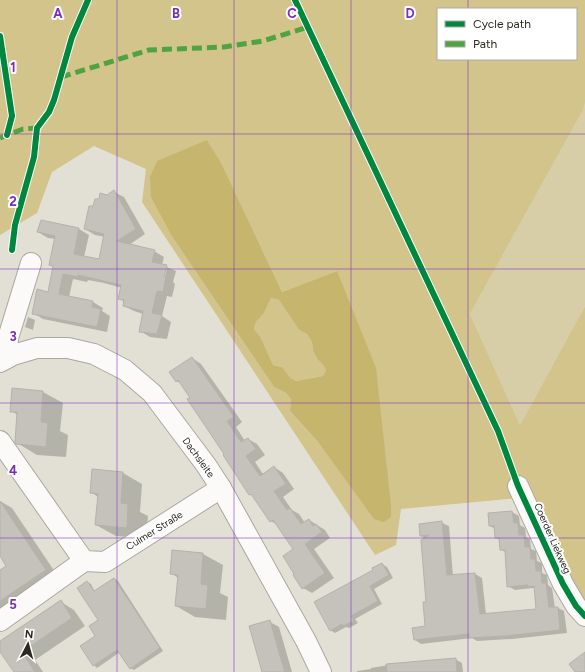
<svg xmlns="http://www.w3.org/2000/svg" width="585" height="672" font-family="Figtree,sans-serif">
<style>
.green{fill:#d7cea8}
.forest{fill:#d2c48b;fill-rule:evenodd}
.water{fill:#c5b56d;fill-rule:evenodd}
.shadow{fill:#0003;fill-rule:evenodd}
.building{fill:#c4c2ba;stroke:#b4b2aa}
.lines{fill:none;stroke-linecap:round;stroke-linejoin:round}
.minor-casing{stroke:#aaa89f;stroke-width:22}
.minor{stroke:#fbfaf9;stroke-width:20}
.quiet{stroke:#51a341;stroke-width:5;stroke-dasharray:10 5;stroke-linecap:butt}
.cycleway-casing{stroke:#fff;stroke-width:8}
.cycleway{stroke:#00873e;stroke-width:6}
.grid{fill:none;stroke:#7b2cbf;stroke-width:1;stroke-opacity:0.55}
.labels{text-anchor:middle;stroke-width:4;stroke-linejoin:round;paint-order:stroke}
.street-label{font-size:10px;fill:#2b2922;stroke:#fff}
.grid-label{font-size:13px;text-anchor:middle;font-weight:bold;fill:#7b2cbf;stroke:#fff;stroke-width:4;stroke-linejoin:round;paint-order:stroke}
</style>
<rect width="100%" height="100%" fill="#e2e0d5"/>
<path class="green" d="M585 103V306L520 425 470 314 583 110Z"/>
<g class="forest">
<path d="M0 0H585V103L583 110 470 314 520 425 585 306V604L530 497 401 509 396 545 375 555 142 202 146 169 94 146 52 172 37 213 0 235ZM438 9H576V59H438ZM207 140 221 164 282 292 337 271 319 443 290 411 291 399 286 393 274 387 173 238Z"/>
<path d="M271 298 279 300 299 330 307 334 312 342 313 351 318 360 323 365 326 370 323 376 296 381 290 379 282 367 273 365 261 338 254 329 256 322 264 313Z"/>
</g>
<path class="water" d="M207 140 221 163 282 292 337 271 376 368 391 506V517L384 522 374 519 319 443 290 411 291 399 286 393 274 387 173 238 151 197 150 177 157 161ZM271 298 279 300 299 330 307 334 312 342 313 351 318 360 323 365 326 370 323 376 296 381 290 378 282 367 273 365 261 338 254 329 256 322 264 313Z"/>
<g class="shadow">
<path d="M114 192 124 197 145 234 129 245 154 251 164 257 162 265 176 271 173 282 175 284 172 297 167 296 162 316 171 322 167 339 150 337 140 331 143 314 134 311 124 306 125 302 119 299 122 288 104 283 88 280 87 282 73 279 69 297 93 302 103 308 102 311 110 316 107 332 43 319 33 313 48 293 54 267 56 239 48 238 38 232 42 222 79 229 89 235 84 257 100 260 105 237 95 235 85 229 94 208 100 201ZM165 267H167L164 282 162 281Z"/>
<path d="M28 317 35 320 33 330 25 327Z"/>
<path d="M192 358 201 364 242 422 236 427 245 441 248 439 257 444 265 455 255 462 263 474 274 467 283 473 294 489 283 497 292 510 299 514 305 523 309 520 325 530 330 538 314 549 334 578 312 593 303 588 294 550 277 525 271 521 254 497 250 494 191 398 182 384 176 381Z"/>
<path d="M13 389 43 392 63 403 60 431 68 435 66 457 37 455 17 443 18 415 11 411Z"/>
<path d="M123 473 142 484 140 512 148 516 146 538 116 536 96 525 98 497 91 492Z"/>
<path d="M0 501 12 508 59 578 0 618V571L8 566 0 554Z"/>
<path d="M512 512 519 516 520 525 525 528 526 537 530 539 531 549 536 551 537 561 542 563V573L547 575 548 585 552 588 555 608H558L564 611 567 633 512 639 477 641 472 638 421 644 415 640 426 627 427 603 426 539 421 536 442 523 449 526 453 576 475 574 482 578 486 614 537 610 536 590 533 588 515 590 508 586 506 552 501 550 500 540 496 538 495 529 490 526 489 514Z"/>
<path d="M173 551 203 554 223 565 220 593 228 597 226 620 195 617 176 606 178 578 171 573Z"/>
<path d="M382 564 387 567 393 578 374 589 382 604 355 619 358 623 349 628 346 627 335 633 330 630Z"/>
<path d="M115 579 118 581 163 651 134 670 130 668 120 652 97 668 94 665 99 620 87 582 91 584 95 592Z"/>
<path d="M61 602 74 610 85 626 35 660 43 672H15L0 650V642Z"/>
<path d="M270 622 279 627 292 672H263Z"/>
<path d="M455 659 462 663 463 672H357V671L371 669V668L388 665Z"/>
</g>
<g class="building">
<path d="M114 190 136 229 117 241 155 250 152 262 167 265 164 277H166L163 292 157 291 152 313 162 315 157 334 139 332 143 311 123 306 124 300 118 299 121 285 78 275V277L63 274 59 294 93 301 92 307 101 309 97 327 32 314 37 289 48 292 53 266 49 265 55 236 37 232 41 220 79 228 74 254 99 259 104 234 84 229 89 206H93L95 199H99L100 193 107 195Z"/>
<path d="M192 357 234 417 227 421 241 442 248 438 256 449 246 456 260 476 274 466 286 484 274 491 287 510 290 508 301 524 309 519 313 526 316 524 322 532 305 544 325 573 302 589 293 575 294 574 283 556 293 549 273 520 270 522 251 494 249 495 223 455 224 454 187 399 190 398 178 380 176 382 169 372Z"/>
<path d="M12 388 43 391 41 422 48 423 46 447 16 444 15 442 17 412H10Z"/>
<path d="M92 469 123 472 121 503 128 504 127 528 95 525 98 494 90 493Z"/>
<path d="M0 501 46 570 0 601V570L6 566 0 556Z"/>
<path d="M512 511 514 523H518L519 535H524L525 547H530L531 559H535L536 571H541L542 583H546L549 607H558L560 630 505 636 469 638V634L414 640 412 628 425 626 423 602H426L421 540 429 535 420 536 419 524 442 521 447 575 475 573 480 614 536 609 534 586 528 587V585L507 587 505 550H500L499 538H495L494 526H489L488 513Z"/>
<path d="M172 550 203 553 201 584 208 585 206 609 175 606 178 575 170 574Z"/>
<path d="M382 563 389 575 370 586 378 601 351 616 354 621 343 626 342 624 330 631 314 602 373 570 372 568Z"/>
<path d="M114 578 160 648 130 669 117 650 93 666 80 646 95 636 89 626 98 620 77 588 87 581 94 591Z"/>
<path d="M61 600 72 618 22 652 35 672H14L0 652V641Z"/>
<path d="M270 620 280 656 285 672H262L257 654 249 626Z"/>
<path d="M585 652V672H575L569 664Z"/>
<path d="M456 658 457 672H387L386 664Z"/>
</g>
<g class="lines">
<g class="minor-casing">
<g id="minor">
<path d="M7 358 8 338 31 263"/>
<path d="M0 362 13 355 37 348H68L94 354 125 370 152 393 206 465 221 488 306 641 321 672"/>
<path d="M0 441 84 561 105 562 221 488"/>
<path d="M518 486 563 584 576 606 585 616"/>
<path d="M0 621 84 561"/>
</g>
</g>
<use href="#minor" class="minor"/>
<g class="quiet">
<path d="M61 77 149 50 224 47 263 41 308 27"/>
<path d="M0 138 23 129 37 128"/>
</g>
<g class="cycleway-casing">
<g id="cycleway">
<path d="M295 0 498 431 518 486 563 584 576 606 585 616"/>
<path d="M0 36 12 116 7 135"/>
<path d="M12 250 15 225 34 157 37 128 49 112 54 100 72 37 88 0"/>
</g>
</g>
<use href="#cycleway" class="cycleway"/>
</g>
<path class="grid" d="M117 0V672M234 0V672M351 0V672M468 0V9M468 59V672M0 134H585M0 269H585M0 403H585M0 538H585"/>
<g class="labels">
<g class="street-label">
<text transform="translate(199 457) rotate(54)" y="4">Dachsleite</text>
<text transform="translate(154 530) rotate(-32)" y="4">Culmer Straße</text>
<text transform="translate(553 538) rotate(66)" y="4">Coerder Liekweg</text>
</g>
</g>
<g class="grid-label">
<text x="58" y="18">A</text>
<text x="176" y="18">B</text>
<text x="292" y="18">C</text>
<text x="410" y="18">D</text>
<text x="13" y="72">1</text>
<text x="13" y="206">2</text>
<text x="13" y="341">3</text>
<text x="13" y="475">4</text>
<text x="13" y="609">5</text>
</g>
<rect x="437" y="8" width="140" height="52" fill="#ffffff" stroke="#aaa9a7"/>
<rect x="445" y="21" width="20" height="6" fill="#00873e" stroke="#aaa9a7"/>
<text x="473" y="28" font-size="12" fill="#2b2922">Cycle path</text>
<rect x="445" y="41" width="20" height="6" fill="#51a341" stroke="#aaa9a7"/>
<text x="473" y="48" font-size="12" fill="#2b2922">Path</text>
<g transform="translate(28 644) rotate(6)" stroke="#ffffff" stroke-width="3" paint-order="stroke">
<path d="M0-3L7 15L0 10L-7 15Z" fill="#2b2922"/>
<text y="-6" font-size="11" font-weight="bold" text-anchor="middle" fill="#2b2922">N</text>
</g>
</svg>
